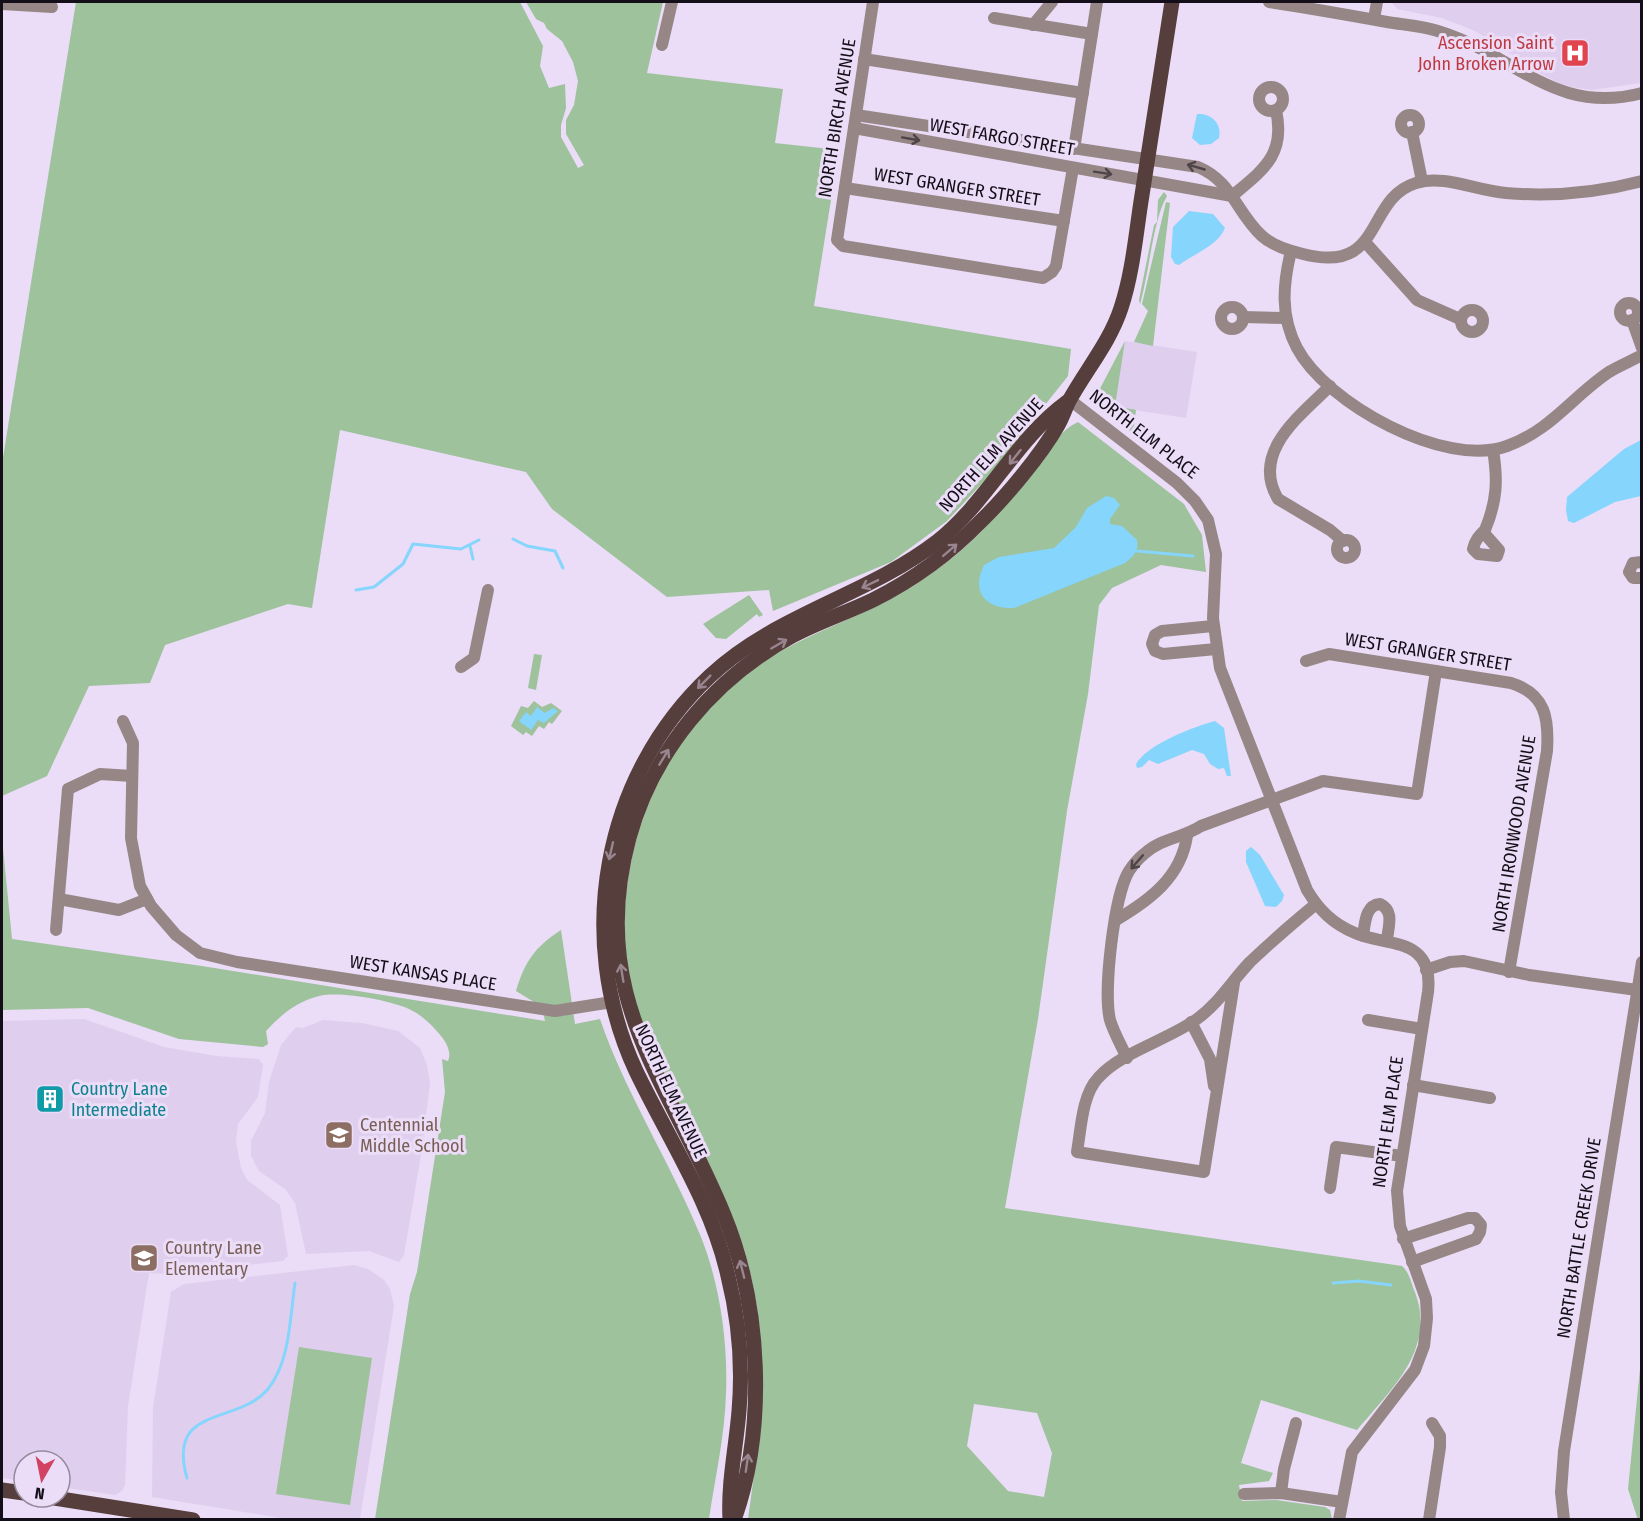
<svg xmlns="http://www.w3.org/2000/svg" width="1643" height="1521" font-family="'Fira Sans Condensed',sans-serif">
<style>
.built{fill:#e0ceef}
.green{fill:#9dc29c;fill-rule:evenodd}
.water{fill:#85d5fc}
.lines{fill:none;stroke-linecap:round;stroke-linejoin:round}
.stream{stroke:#85d5fc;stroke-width:3}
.minor{stroke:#968786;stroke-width:12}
.major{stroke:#563e3c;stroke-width:15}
.oneway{stroke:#4e4449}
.oneway2{stroke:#998590}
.labels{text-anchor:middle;stroke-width:6;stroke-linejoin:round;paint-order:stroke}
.health-label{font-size:18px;fill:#be3a42;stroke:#ebdcf7;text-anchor:end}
.street-label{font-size:18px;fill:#130e17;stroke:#ebdcf7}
.culture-label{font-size:18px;fill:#0d838f;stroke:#ebdcf7;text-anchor:start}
.education-label{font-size:18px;fill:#785e54;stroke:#ebdcf7;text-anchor:start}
</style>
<rect width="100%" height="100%" fill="#ebdcf7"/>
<g class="built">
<path d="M1391 2H1641V83L1592 90 1565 86 1543 75 1475 31 1442 18 1397 9Z"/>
<path d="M1125 341 1197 352 1186 418 1114 407Z"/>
<path d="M84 1019 164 1047 217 1056 259 1059 263 1065 258 1097 238 1124 236 1142 241 1168 247 1180 280 1205 288 1256 283 1261 170 1274 149 1273 128 1406 125 1485 122 1491 115 1495 60 1487V1461H24V1481L2 1478V1021Z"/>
<path d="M323 1020 362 1023 398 1031 420 1048 427 1065 430 1083 421 1155 404 1255 399 1262 369 1251 306 1254 295 1203 286 1190 259 1171 251 1156V1141L265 1113 269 1082 281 1045 296 1027 303 1028Z"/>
<path d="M354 1265 368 1269 384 1280 390 1289 394 1306 360 1519H287L152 1497 153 1408 171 1292 184 1284Z"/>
</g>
<g class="green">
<path d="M76 2H520L543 46 540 66 549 88 565 84 566 108 561 125V137L578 168 584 165 566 134V120L574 105 578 81 573 62 562 41 547 29 544 23 536 19 526 2H663L647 73 783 89 775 143 839 150 814 306 1071 349 1068 376 987 478 947 521 891 562 773 611 769 590 667 597 552 509 526 472 340 430 312 608 288 604 165 645 150 683 89 686 47 776 2 796V464Z"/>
<path d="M1164 192 1167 196C1153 219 1149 274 1140 304L1139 300 1154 225 1157 222 1158 200Z"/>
<path d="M1166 202 1170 203 1153 346 1134 342 1148 311 1142 304Z"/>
<path d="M1125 341 1115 406 1136 410 1133 433 1096 406 1094 400Z"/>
<path d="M1078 422 1184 504 1202 535 1206 572 1161 565 1112 588 1099 605 1088 694 1067 811 1038 1019 1005 1208 1402 1266C1409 1272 1411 1282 1414 1290 1438 1348 1391 1389 1357 1430L1261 1400 1241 1463 1273 1473 1269 1481 1239 1485 1242 1501 1276 1500 1325 1507 1330 1510 1332 1519H748C761 1425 772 1347 745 1253 738 1229 726 1207 716 1185 689 1129 655 1072 637 1013 601 895 644 755 743 676 797 634 856 622 913 586 941 568 968 547 990 522 1012 497 1052 433 1078 422ZM974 1404 1037 1413 1052 1453 1044 1497 1008 1491 967 1446Z"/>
<path d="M749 595 763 615 759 617 757 614 726 639 716 638 703 624Z"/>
<path d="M534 654 542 655 536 690 528 688Z"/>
<path d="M534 701 542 707 551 703 562 711 552 724 549 722 544 729 539 726 532 736 526 732 523 735 511 726 521 706 528 708Z"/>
<path d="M2 838 12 939 202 966 545 1021 542 1007 516 991C525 961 535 947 561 930L575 1024 600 1019C626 1095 671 1163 701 1237 720 1285 728 1342 726 1393 725 1435 715 1478 709 1519H375L410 1294 417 1272 445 1092 442 1059 448 1061C452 1052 446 1042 441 1036 432 1025 422 1015 409 1009 389 1000 340 991 319 996 296 1002 282 1014 266 1031L268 1044 263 1047 179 1039 88 1008 2 1010Z"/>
<path d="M299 1347 372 1358 350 1505 276 1494Z"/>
<path d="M1641 1359 1642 1519 1638 1520 1628 1489Z"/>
</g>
<g class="water">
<path d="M1197 114C1211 113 1222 123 1219 138L1211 144 1200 145 1192 138Z"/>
<path d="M1189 211 1213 214 1225 228C1218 246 1193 254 1179 265L1175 264 1171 257 1173 227Z"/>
<path d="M1641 440V496L1615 502 1574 523 1568 521 1566 510 1567 497 1624 449Z"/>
<path d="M1106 496 1114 498 1120 505 1110 519V524L1122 526 1137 540C1139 551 1134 556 1125 563L1014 608C987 609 970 593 984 565L999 557 1054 548 1076 527 1087 508Z"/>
<path d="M537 707 545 713 553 708 558 711 544 723 538 720 531 730 519 721 526 712 531 716Z"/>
<path d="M1215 721 1224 728 1231 776H1227L1224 768 1218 769 1210 764 1204 754 1192 750 1158 764 1149 760 1142 767 1137 768 1136 764C1148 744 1193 727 1215 721Z"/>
<path d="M1251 847 1260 855 1284 895 1282 901 1276 907 1265 906 1246 862V851Z"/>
</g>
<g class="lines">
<g class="stream">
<path d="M513 539 527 546 555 551 563 568"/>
<path d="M470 546 473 559"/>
<path d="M1137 551 1193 556"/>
<path d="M356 590 374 587 403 564 413 544 461 549 479 540"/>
<path d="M1333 1283 1359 1281 1391 1285"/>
<path d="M187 1478C166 1404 237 1426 268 1389 290 1362 290 1317 295 1283"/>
</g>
<g class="minor">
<path d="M873 2 837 240 843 246 1043 278 1052 272 1056 266 1073 168"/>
<path d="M1269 2C1309 8 1348 15 1387 22 1405 25 1424 26 1441 32 1516 56 1556 116 1642 93"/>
<path d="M2 4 52 7"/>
<path d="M994 18 1092 34"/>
<path d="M1374 19 1377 2"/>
<path d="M1033 25 1052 2"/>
<path d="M662 45 672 2"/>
<path d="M864 59 1083 93"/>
<circle cx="1271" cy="99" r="12"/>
<path d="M856 115 1198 167C1232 181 1236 212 1262 236 1273 246 1290 251 1303 254 1385 275 1364 199 1416 183 1444 174 1477 191 1506 193 1553 197 1596 193 1642 181"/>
<circle cx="1410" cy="124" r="9"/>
<path d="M854 128 1232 196"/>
<path d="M1412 132 1422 181"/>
<path d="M1074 149 1097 2"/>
<path d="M845 188 1064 221"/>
<path d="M1232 196C1263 170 1286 155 1276 110"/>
<path d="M1365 242 1417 300 1460 319"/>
<path d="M1291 251C1283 284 1280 316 1297 348 1326 403 1445 469 1507 446 1550 431 1573 396 1609 372 1619 366 1631 361 1642 355"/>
<circle cx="1629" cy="312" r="9"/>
<circle cx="1232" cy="318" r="11"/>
<circle cx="1472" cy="321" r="11"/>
<path d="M1243 317 1286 318"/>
<path d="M1632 320 1642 348"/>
<path d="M1330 386C1301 415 1250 452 1278 499L1330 530 1343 541"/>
<path d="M1070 400 1177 483 1195 501 1208 520 1216 554 1213 618 1220 668 1307 890C1319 910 1333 924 1355 933 1387 947 1434 936 1428 992L1397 1191 1400 1226 1426 1299 1427 1318 1424 1346 1415 1370 1352 1452 1339 1520"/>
<path d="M1483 532 1499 550 1497 556 1478 554 1473 549C1475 540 1479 536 1485 530 1497 501 1498 480 1493 450"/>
<circle cx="1346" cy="549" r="9"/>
<path d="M1642 562 1633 563 1629 572 1633 578H1642"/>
<path d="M1213 626 1162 631 1155 635 1152 644 1155 651 1163 654 1216 649"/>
<path d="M1306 661 1329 654 1511 683C1546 694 1549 719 1547 751L1509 972"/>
<path d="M461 667 474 658 488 590"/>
<path d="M123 721 133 743 131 838 140 886 151 906 176 935 200 953 237 962 555 1011 612 1002"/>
<path d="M59 899 119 910 147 899"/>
<path d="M1116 920C1150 900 1181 877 1187 836"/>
<path d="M56 930 68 789 100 774 132 776"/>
<path d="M1363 936C1365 924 1365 905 1380 904 1395 911 1388 927 1387 940"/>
<path d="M1426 970 1450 962 1464 961 1529 975 1637 990"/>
<path d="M1234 983 1204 1172 1077 1152C1081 1129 1082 1095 1098 1078 1121 1052 1168 1040 1197 1019 1220 1002 1231 982 1250 962 1271 942 1293 923 1316 904"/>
<path d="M1368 1020 1422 1029"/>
<path d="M1191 1022 1210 1059 1214 1086"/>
<path d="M1127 1058C1121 1045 1114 1033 1110 1020 1103 992 1114 895 1129 871 1133 865 1139 858 1144 854 1161 838 1183 838 1201 826L1323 781 1417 794 1436 671"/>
<path d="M1413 1085 1490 1098"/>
<path d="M1330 1188 1336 1147 1402 1156"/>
<path d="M1403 1239 1468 1218H1475L1481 1225 1480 1232 1476 1239 1412 1262"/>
<path d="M1281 1493 1284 1469 1296 1423"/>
<path d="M1244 1494 1281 1493 1342 1502"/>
<path d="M1429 1520 1440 1447V1436L1432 1423"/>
<path d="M1564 1520 1561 1492 1564 1451 1642 962"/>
</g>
<g class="major">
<path d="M2 1490 24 1493"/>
<path d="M48 1497 193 1520"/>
<path d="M730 1520C728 1482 736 1448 739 1411 743 1365 739 1320 728 1276 712 1203 668 1138 636 1071 574 938 603 776 710 676 776 614 867 596 938 541 988 501 1016 439 1067 402"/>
<path d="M734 1520C767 1427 761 1305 724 1215 669 1080 586 997 629 838 653 751 713 679 792 636 818 622 846 613 873 600 913 580 949 554 980 522 1005 498 1041 455 1058 425 1062 418 1065 409 1069 401 1086 370 1110 342 1121 308 1133 272 1136 232 1142 195 1152 130 1162 66 1172 2"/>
</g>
</g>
<defs><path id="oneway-shaft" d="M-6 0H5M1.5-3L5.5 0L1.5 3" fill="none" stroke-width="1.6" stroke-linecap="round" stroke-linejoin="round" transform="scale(1.5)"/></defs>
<g class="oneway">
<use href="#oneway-shaft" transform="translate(911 139) rotate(10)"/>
<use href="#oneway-shaft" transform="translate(1196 167) rotate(-164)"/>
<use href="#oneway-shaft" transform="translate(1103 173) rotate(9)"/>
<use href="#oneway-shaft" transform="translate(1137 862) rotate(131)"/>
</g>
<g class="oneway2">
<use href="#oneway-shaft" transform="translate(1015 457) rotate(128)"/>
<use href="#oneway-shaft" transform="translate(950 550) rotate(-41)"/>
<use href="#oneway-shaft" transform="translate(870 584) rotate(154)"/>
<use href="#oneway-shaft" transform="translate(779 644) rotate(-30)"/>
<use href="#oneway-shaft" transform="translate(704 682) rotate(135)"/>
<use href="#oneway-shaft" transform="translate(664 757) rotate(-59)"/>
<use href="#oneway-shaft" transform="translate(611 851) rotate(103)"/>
<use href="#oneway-shaft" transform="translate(622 973) rotate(-99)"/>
<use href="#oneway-shaft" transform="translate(742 1269) rotate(-104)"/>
<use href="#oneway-shaft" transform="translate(747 1463) rotate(-82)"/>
</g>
<defs>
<g id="hospital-square" transform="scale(1.5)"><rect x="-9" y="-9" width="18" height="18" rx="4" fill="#e0444e" stroke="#ebdcf7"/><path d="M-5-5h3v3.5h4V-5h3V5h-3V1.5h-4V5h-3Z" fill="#fff"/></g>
<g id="building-square" transform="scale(1.5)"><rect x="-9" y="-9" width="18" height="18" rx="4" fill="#0f9aa8" stroke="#ebdcf7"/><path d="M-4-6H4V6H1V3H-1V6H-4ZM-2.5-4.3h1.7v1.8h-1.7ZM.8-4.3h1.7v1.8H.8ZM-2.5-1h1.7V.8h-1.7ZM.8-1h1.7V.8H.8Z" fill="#fff"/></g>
<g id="school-square" transform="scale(1.5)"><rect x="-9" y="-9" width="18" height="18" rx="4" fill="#8d6e63" stroke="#ebdcf7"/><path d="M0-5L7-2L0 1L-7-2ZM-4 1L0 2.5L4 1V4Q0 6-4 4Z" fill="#fff"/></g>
</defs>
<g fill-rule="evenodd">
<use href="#hospital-square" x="1575" y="53"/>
<use href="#building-square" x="50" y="1099"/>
<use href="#school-square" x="339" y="1135"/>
<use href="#school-square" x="144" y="1258"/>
</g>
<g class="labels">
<g class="health-label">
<text x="1554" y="49">Ascension Saint<tspan x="1554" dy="21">John Broken Arrow</tspan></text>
</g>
<g class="street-label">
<text transform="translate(837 118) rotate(-81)" y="6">NORTH BIRCH AVENUE</text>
<text transform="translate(1002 137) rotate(10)" y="6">WEST FARGO STREET</text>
<text transform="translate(957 187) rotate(9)" y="6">WEST GRANGER STREET</text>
<text transform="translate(1144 434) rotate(38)" y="6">NORTH ELM PLACE</text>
<text transform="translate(991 455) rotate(-48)" y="6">NORTH ELM AVENUE</text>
<text transform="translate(1428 652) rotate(9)" y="6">WEST GRANGER STREET</text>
<text transform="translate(1514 834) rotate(-81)" y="6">NORTH IRONWOOD AVENUE</text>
<text transform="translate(423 973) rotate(9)" y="6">WEST KANSAS PLACE</text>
<text transform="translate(671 1091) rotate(65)" y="6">NORTH ELM AVENUE</text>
<text transform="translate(1388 1122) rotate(-82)" y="6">NORTH ELM PLACE</text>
<text transform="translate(1579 1238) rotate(-81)" y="6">NORTH BATTLE CREEK DRIVE</text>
</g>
<g class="culture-label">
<text x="71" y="1095">Country Lane<tspan x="71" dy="21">Intermediate</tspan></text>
</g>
<g class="education-label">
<text x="360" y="1131">Centennial<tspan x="360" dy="21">Middle School</tspan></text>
<text x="165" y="1254">Country Lane<tspan x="165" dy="21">Elementary</tspan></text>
</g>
</g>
<rect width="1643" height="1521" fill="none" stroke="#130e17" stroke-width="6"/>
<g transform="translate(42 1479) rotate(189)"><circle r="28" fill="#ebdcf7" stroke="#958a9d" stroke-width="1.5"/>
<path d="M0-4.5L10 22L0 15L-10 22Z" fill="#d24263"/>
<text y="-9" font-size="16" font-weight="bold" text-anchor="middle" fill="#130e17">N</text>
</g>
</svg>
